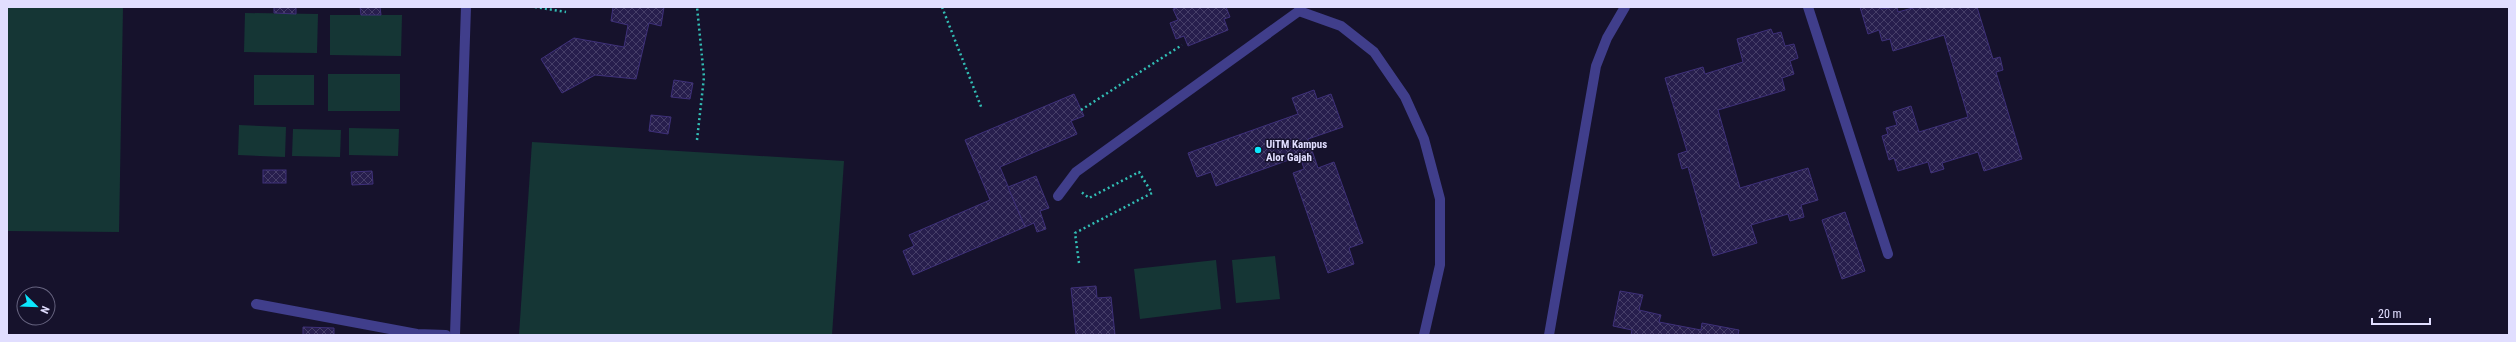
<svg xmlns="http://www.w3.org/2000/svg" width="2516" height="342" font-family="'Roboto Condensed',sans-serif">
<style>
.pitch{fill:#153635}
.building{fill:url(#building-cross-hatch);stroke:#3e3079}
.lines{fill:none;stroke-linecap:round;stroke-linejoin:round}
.path{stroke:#32beb5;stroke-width:2.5;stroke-dasharray:2 3;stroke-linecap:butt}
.minor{stroke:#403e8b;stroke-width:10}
.poi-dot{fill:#0ce6fd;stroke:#16122c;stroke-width:1.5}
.labels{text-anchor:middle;stroke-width:3;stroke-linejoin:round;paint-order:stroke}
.poi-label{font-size:11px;font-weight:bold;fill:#e1deff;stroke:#16122c;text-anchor:start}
</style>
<defs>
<pattern id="building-cross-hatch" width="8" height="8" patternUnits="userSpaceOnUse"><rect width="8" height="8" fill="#271e4d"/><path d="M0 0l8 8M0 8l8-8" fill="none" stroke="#463e68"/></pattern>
</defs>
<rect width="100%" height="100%" fill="#16122c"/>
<g class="pitch">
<path d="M7 7H123L119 232 7 231Z"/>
<path d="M245 13 318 14 317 53 244 52Z"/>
<path d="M330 15H402L401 56 330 55Z"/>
<rect x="328" y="74" width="72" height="37"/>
<rect x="254" y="75" width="60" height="30"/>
<path d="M239 125 286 127 285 157 238 155Z"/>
<path d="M349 128 399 129 398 156 349 155Z"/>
<path d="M293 129 341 130 340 157 292 156Z"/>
<path d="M532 142 844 161 832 335H519Z"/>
<path d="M1275 256 1280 299 1236 303 1232 260Z"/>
<path d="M1216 260 1221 309 1140 319 1134 269Z"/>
</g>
<g class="building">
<path d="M274 7H296V14L274 13Z"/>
<path d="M360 7H380L381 15H361Z"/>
<path d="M613 7H664L661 26 649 23 636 79 595 75 562 93 541 59 574 38 624 47 628 25 611 21Z"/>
<path d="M1179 7H1226L1230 17 1224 19 1228 30 1188 46 1184 36 1176 39 1170 23 1178 20 1173 9Z"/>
<path d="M1860 7H1880L1881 9 1897 7 1898 12 1916 7H1977L1993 59 2000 57 2003 70 1996 72 2022 159 1984 171 1978 152 1942 163 1944 169 1931 173 1928 162 1898 171 1894 158 1889 160 1882 136 1888 134 1886 128 1897 125 1893 112 1911 106 1919 132 1968 117 1944 35 1893 51 1890 39 1882 41 1879 30 1868 34Z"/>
<path d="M1771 29 1773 34 1781 32 1785 46 1794 44 1798 58 1790 61 1794 74 1782 78 1785 90 1718 110 1740 188 1808 168 1818 200 1801 205 1804 217 1790 221 1788 214 1751 225 1757 243 1713 256 1688 167 1682 169 1678 154 1687 151 1665 78 1703 67 1705 74 1743 62 1737 39Z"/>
<path d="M674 80 693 83 690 99 671 97Z"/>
<path d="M1314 90 1317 99 1331 94 1343 127 1308 139 1318 168 1334 162 1363 243 1349 248 1354 264 1328 273 1293 173 1304 169 1300 156 1216 186 1211 172 1197 177 1188 153 1298 114 1292 98Z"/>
<path d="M1074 94 1084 116 1071 121 1077 134 1000 167 1025 227 913 275 903 251 914 246 909 235 990 200 965 140Z"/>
<path d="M651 115 671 117 668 134 649 131Z"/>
<rect x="263" y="170" width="23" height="13"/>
<path d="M372 171 373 184 352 185 351 172Z"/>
<path d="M1036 176 1049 208 1040 211 1046 229 1037 232 1034 223 1025 227 1008 187Z"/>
<path d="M1845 212 1865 271 1842 279 1822 220Z"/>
<path d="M1096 286 1097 298 1111 297 1115 335H1076L1071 288Z"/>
<path d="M1620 291 1643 295 1639 310 1661 315 1659 322 1701 330 1702 323 1739 330 1738 335H1631L1632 330 1613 326Z"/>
<path d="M303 327 334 328V335H303Z"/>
</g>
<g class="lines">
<g class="path">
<path d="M535 7 566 12"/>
<path d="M942 7 982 109"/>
<path d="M1081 110 1182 45"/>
<path d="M697 140 704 77 697 7"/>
<path d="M1079 263 1075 233 1152 193 1139 172 1089 198 1080 191"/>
</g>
<g class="minor">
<path d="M1808 7 1888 254"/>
<path d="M1299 11 1341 26 1374 52 1405 97 1424 139 1440 199V265L1424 335"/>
<path d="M1058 196 1076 172 1299 11"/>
<path d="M256 304 417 334 446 335"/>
<path d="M455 335 466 7"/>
<path d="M1549 335 1596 66 1607 38 1625 7"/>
</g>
</g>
<circle class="poi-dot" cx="1258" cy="150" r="4"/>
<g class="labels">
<g class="poi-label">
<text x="1266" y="148">UiTM Kampus<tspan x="1266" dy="13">Alor Gajah</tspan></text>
</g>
</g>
<rect width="2516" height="342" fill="none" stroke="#e1deff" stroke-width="16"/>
<g transform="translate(36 306) rotate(113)"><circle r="19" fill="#16122c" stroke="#676480"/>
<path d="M0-3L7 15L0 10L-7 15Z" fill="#0ce6fd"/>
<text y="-6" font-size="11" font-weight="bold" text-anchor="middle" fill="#e1deff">N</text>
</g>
<path d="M2372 318v6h58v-6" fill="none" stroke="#e1deff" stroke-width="2"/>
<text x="2378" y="318" font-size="12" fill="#e1deff" stroke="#16122c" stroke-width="3" paint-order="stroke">20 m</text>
</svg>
